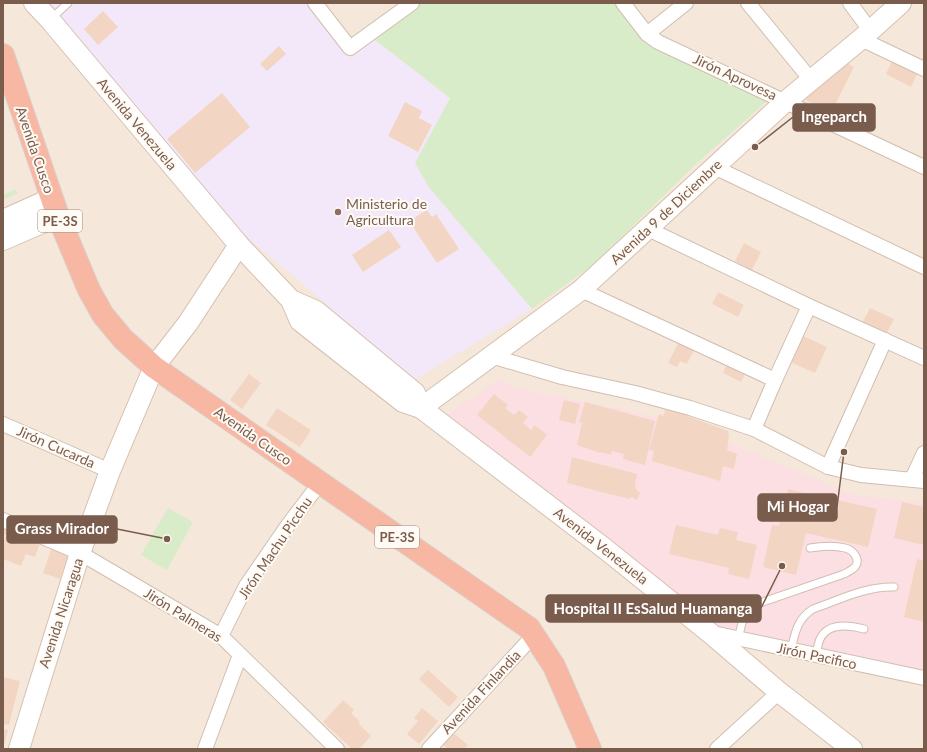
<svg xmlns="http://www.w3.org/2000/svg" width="927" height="752" font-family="Lato,sans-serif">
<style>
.residential{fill:#f5e8da}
.education{fill:#f3e8fa}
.medical{fill:#fbdfe3}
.green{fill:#d8ecc9}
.building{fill:#f3d5c3}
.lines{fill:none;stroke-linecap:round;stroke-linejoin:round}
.lane-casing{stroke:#d1beb0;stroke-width:9}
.street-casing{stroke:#d1beb0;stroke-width:16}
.secondary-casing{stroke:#d6c0b0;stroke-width:22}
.highway-casing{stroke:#dad1cd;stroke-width:24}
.lane{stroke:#fff;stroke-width:7}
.street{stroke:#fff;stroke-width:14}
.secondary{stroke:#fff;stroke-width:20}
.highway{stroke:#f7b7a3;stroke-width:22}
.education-dot{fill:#8d6e63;stroke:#fffaf3;stroke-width:1.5}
.labels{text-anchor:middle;stroke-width:4;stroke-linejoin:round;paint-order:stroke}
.shield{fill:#fffaf3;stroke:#a28b7f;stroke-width:1}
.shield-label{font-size:13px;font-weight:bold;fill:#7a5c4d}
.street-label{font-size:14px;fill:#7a5c4d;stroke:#fffaf3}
.education-label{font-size:14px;fill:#785e54;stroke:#fffaf3;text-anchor:start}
.leader{fill:none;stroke:#7a5c4d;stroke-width:1.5}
.callout-dot{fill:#7a5c4d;stroke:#fffaf3;stroke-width:1.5}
.callout{fill:#7a5c4d;stroke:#7a5c4d;stroke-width:1.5}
.callout-label{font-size:15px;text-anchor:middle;font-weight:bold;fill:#fff}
</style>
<rect width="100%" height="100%" fill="#fdf6ec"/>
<rect class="residential" x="3" y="3" width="921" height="746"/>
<path class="education" d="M45 3H308L351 59 374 39 450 98 428 186 532 309 413 380 302 283 249 239Z"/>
<path class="medical" d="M499 380 519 389 611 407 681 423 800 472 851 495 924 502V675L721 631 448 414Z"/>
<g class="green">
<path d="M421 3H617L643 37 767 101 697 163 594 264 532 309 428 186 415 163 450 98 374 39Z"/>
<path d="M15 189 18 193 3 200V195Z"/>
<path d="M168 508 193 522 167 570 141 555Z"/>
</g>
<g class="building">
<path d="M103 11 118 27 98 45 84 29Z"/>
<path d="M279 46 286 54 267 71 260 64Z"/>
<path d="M893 59 918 72 911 87 886 74Z"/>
<path d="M843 61 854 67 831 113 807 101 805 97Z"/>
<path d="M222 93 250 127 195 173 167 139Z"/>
<path d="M405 102 422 111 419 118 432 125 418 152 388 136Z"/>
<path d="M427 210 432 217 436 214 459 249 437 263 409 221Z"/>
<path d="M389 230 401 247 363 272 352 255Z"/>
<path d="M744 243 761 252 752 270 735 261Z"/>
<path d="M718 292 744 305 738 317 712 304Z"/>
<path d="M870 308 894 319 886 335 862 323Z"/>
<path d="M801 335 827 347 815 373 788 361Z"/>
<path d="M680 340 695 348 687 364 680 361 677 367 668 363Z"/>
<path d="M728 361 747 370 741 382 723 373Z"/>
<path d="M249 374 261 383 242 409 230 400Z"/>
<path d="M494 394 508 405 505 408 514 415 519 410 528 417 523 423 531 430 535 425 547 435 530 457 477 415Z"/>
<path d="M564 400 580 404 575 424 559 420Z"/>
<path d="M585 402 655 421 645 465 623 459 624 454 612 451 611 455 601 452 600 453 577 445 582 423 579 422Z"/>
<path d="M277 408 311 430 300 447 266 425Z"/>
<path d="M666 408 728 431 729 436 727 450 737 454 734 469 723 466 720 481 652 461 654 451 649 450 659 414 663 416Z"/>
<path d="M572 457 637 474 635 486 636 489 640 493 637 500 631 497 629 499 567 483Z"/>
<path d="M788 489 877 509 868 547 806 533 796 575 763 567 772 525 779 526Z"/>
<path d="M902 502 924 507V545L894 538Z"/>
<path d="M676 525 718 535 720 528 738 532 736 540 757 545 749 579 728 574 729 568 669 554Z"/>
<path d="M3 528 40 543 35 557 26 554 21 566 3 559V541H4L6 535 3 534Z"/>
<path d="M52 547 69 553 60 579 43 573Z"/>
<path d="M917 559 924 561V622L904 617Z"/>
<path d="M428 670 458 697 449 707 419 679Z"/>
<path d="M3 677 20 681 9 725 3 724Z"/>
<path d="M343 700 354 710 351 713 360 722 359 724 371 736 359 749H352L323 722Z"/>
<path d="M422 708 438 721 419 744 407 734 418 721 414 718Z"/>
<path d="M3 729 8 730 4 746H3Z"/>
<path d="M451 731 468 745 464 749H448L441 743Z"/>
</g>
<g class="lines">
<g class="lane-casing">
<g id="lane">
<path d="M51 19 68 3"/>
<path d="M738 639 742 623 746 615 760 603 844 574C848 572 852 570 855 567 861 559 853 550 845 548 833 545 822 546 810 548"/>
<path d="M791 650C795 633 797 619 813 609 839 600 866 586 894 587"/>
<path d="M816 655C817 650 818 644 820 639 828 622 849 625 864 629"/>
</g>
</g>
<g class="street-casing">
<g id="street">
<path d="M315 3 350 48 412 3"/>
<path d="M623 3 647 34 658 42 924 167"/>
<path d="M748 3 811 80"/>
<path d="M850 3 870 30"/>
<path d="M647 34 686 3"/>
<path d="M861 39 924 69"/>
<path d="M714 167 924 267"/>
<path d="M648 229 809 306 924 358"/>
<path d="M581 290 775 380"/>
<path d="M491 356 562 377 635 393 690 408 754 429 828 467 861 475 924 481"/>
<path d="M3 424 110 471"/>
<path d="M754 429 775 380 809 306"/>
<path d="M828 467 885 340"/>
<path d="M912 479 924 453"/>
<path d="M3 520 80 553 221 636 337 749"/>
<path d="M713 633 924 678"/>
<path d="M221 636 246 586 288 525 320 483"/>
<path d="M205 749 240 655"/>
<path d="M429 749 534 635"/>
<path d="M717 749 779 692"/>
</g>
</g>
<g class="secondary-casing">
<g id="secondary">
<path d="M34 3 50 20 239 245 291 300 300 321 403 402 421 408 604 548 710 633 779 692 852 749"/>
<path d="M3 220 52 198"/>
<path d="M3 240 58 216"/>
<path d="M291 300 316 311 415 393 421 408"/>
<path d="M421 408 581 290 786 101 861 39 901 3"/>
<path d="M19 749 80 553 110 471 154 367 188 323 239 245"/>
</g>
</g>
<g class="highway-casing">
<path id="highway" d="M3 55 58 216 89 290 103 315 123 339 154 367 529 628 554 666 590 749"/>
</g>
<use href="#lane" class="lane"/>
<use href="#street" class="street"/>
<use href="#secondary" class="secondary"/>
<use href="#highway" class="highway"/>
</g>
<circle class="education-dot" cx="338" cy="212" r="4"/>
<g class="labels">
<g class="shield">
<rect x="38" y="210" width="44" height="22" rx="3"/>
<rect x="375" y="526" width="44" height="22" rx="3"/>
</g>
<g class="shield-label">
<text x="60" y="226">PE-3S</text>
<text x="397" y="542">PE-3S</text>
</g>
<g class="street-label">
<text transform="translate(735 77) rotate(25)" y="5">Jirón Aprovesa</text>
<text transform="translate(137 124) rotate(50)" y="5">Avenida Venezuela</text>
<text transform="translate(35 150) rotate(71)" y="5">Avenida Cusco</text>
<text transform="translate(666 212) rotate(-43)" y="5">Avenida 9 de Diciembre</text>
<text transform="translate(253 436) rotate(35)" y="5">Avenida Cusco</text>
<text transform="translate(56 447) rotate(24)" y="5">Jirón Cucarda</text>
<text transform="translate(601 546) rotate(38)" y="5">Avenida Venezuela</text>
<text transform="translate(275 548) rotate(-56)" y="5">Jirón Machu Picchu</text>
<text transform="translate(61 613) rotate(-72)" y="5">Avenida Nicaragua</text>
<text transform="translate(183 615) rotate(32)" y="5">Jirón Palmeras</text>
<text transform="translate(817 656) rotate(12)" y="5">Jirón Pacifico</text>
<text transform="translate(481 692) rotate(-47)" y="5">Avenida Finlandia</text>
</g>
<g class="education-label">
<text x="346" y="209">Ministerio de<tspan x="346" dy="16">Agricultura</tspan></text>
</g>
</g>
<path class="leader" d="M755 147L793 117M844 452L837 507M167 539L117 529M782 566L761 608"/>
<g class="callout-dot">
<circle cx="755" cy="147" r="4"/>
<circle cx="844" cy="452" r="4"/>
<circle cx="167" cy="539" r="4"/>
<circle cx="782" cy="566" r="4"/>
</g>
<g class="callout">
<rect x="793" y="104" width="82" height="27" rx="4"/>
<rect x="758" y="494" width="79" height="27" rx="4"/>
<rect x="7" y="516" width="110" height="27" rx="4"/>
<rect x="546" y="595" width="215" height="27" rx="4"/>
</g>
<g class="callout-label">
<text x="834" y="122">Ingeparch</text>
<text x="798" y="512">Mi Hogar</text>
<text x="62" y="534">Grass Mirador</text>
<text x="653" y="614">Hospital II EsSalud Huamanga</text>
</g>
<rect width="927" height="752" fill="none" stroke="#7a5c4d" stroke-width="8"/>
</svg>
